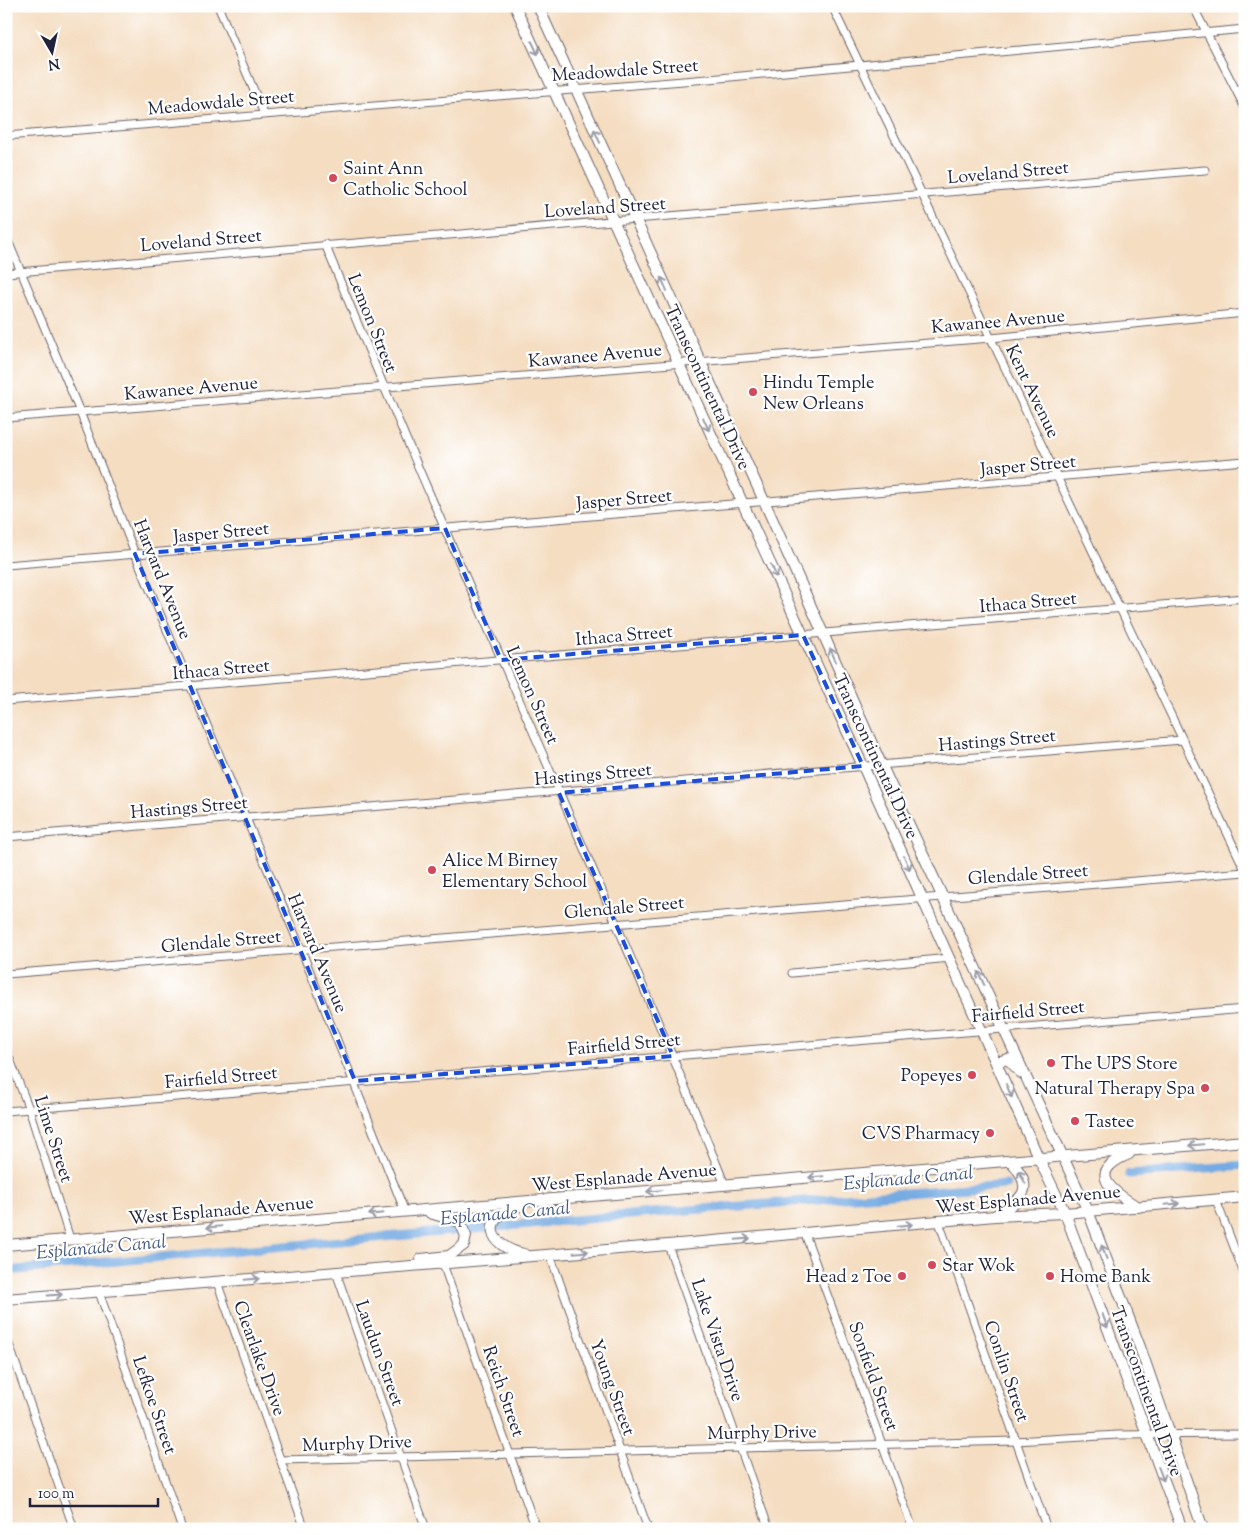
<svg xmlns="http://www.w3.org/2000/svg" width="1251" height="1535" font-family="'Sorts Mill Goudy',serif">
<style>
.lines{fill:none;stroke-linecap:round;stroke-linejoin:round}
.canal{stroke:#75aae2;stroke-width:9}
.street-casing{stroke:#6c636a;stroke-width:9}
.secondary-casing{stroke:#6c636a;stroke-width:12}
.street{stroke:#fff;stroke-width:7}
.secondary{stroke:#fff;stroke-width:10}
.oneway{stroke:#9c9ca7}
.marked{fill:none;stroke:#1d4ed8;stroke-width:4;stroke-dasharray:10 6;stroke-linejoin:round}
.poi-dot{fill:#d1495b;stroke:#fff;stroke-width:2}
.labels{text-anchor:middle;stroke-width:4.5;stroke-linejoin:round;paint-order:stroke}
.street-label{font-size:18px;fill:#22223b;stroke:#fff}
.poi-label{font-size:18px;fill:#22223b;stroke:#fff;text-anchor:start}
.water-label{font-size:19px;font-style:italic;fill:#43587e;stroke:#fff}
</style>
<rect width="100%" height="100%" fill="#fff"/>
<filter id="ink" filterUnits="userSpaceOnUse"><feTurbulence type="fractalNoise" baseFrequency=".02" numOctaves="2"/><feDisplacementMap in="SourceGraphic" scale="10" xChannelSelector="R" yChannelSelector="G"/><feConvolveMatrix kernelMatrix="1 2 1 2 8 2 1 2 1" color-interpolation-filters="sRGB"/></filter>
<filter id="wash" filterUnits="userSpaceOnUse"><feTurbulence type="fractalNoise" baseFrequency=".0096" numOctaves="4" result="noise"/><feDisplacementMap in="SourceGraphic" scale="20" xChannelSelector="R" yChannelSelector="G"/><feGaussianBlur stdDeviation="1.12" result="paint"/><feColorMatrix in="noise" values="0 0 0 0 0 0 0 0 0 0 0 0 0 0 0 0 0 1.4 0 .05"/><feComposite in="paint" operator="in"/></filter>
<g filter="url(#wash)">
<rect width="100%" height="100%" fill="#f4ddc1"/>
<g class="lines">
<g class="canal">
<path d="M1129 1174 1245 1165"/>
<path d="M6 1271 652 1213 1006 1185"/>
</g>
</g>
</g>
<g filter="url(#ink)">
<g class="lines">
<g class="street-casing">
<g id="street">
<path d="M218 6 264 114"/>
<path d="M832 6 1245 870"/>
<path d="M1193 6 1245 108"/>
<path d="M6 136 720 78 1245 29"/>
<path d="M6 236 80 412 135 554 301 949 405 1212"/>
<path d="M325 244C453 560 598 868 725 1185"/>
<path d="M6 273 1205 170"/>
<path d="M6 418 991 338 1245 313"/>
<path d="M6 565 1245 461"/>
<path d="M6 701 1245 598"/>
<path d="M6 837 1182 740"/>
<path d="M898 963 950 958"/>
<path d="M792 973 892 963"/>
<path d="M6 974 1245 872"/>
<path d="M6 1049 29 1109 70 1239"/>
<path d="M6 1111 1245 1009"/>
<path d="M1216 1200 1245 1276"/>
<path d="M939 1222 1047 1529"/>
<path d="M805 1234 913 1529"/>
<path d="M668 1245 769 1529"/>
<path d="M550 1255 648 1529"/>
<path d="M443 1264 536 1529"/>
<path d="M336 1272 426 1529"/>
<path d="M217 1282 305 1529"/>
<path d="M99 1292 182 1529"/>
<path d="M6 1336 74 1529"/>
<path d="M281 1460 1015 1441 1118 1435 1245 1434"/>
</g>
</g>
<g class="secondary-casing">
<g id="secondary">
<path d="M515 6 863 766 1039 1159 1065 1213 1182 1529"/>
<path d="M538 6 765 503 881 764 1088 1211 1140 1347 1203 1529"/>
<path d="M996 1062 1008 1059 1021 1073"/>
<path d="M1129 1154C1085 1172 1111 1191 1138 1207"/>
<path d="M520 1206C479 1217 487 1246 524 1254"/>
<path d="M996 1215C1023 1198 1036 1190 1011 1161"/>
<path d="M6 1245 1245 1141"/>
<path d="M421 1259 449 1256 464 1245 466 1236 460 1222 430 1213"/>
<path d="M6 1299 668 1245 995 1216 1065 1213 1245 1197"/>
</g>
</g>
<use href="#street" class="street"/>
<use href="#secondary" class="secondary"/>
</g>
<defs><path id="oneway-shaft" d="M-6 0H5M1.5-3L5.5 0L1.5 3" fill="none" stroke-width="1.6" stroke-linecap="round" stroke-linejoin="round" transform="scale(1.25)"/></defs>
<g class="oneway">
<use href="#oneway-shaft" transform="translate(535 48) rotate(65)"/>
<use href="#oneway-shaft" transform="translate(597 136) rotate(-114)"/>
<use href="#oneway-shaft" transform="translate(664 284) rotate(-114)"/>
<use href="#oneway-shaft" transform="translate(706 424) rotate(66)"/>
<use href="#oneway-shaft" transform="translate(774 571) rotate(65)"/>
<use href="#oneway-shaft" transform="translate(833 655) rotate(-114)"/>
<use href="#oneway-shaft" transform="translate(907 863) rotate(66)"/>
<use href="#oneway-shaft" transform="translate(981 978) rotate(-115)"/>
<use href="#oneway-shaft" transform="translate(1009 1091) rotate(66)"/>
<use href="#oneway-shaft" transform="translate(1196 1145) rotate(175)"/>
<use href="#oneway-shaft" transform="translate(816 1177) rotate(175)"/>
<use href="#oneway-shaft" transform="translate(1022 1177) rotate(-118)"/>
<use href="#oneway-shaft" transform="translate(654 1191) rotate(175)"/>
<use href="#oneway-shaft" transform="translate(1172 1204) rotate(-5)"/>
<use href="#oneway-shaft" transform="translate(376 1214) rotate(175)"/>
<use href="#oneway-shaft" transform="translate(905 1225) rotate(-5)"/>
<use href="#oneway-shaft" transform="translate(214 1227) rotate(175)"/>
<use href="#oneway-shaft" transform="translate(743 1239) rotate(-5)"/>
<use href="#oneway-shaft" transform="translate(581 1252) rotate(-5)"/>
<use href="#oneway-shaft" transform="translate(1104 1252) rotate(-110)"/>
<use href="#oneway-shaft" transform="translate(252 1279) rotate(-5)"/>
<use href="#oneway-shaft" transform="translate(55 1295) rotate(-4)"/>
<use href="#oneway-shaft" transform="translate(1105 1321) rotate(70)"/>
<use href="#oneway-shaft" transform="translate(1161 1474) rotate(69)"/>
</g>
</g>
<path class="marked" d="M445 528 501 660 803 635 863 766 559 793 673 1056 355 1081 135 554Z"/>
<g class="poi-dot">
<circle cx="333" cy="178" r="5"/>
<circle cx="753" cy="392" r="5"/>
<circle cx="432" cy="870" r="5"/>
<circle cx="1051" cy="1063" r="5"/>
<circle cx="972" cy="1075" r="5"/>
<circle cx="1205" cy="1088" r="5"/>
<circle cx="1075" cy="1121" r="5"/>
<circle cx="990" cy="1133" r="5"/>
<circle cx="932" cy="1265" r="5"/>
<circle cx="902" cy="1276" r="5"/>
<circle cx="1050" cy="1276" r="5"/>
</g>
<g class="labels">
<g class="street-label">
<text transform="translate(625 70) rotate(-4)" y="6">Meadowdale Street</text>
<text transform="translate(221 102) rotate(-5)" y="6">Meadowdale Street</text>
<text transform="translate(1008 172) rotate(-5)" y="6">Loveland Street</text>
<text transform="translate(605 207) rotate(-4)" y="6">Loveland Street</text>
<text transform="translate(201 240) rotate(-5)" y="6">Loveland Street</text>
<text transform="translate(998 321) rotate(-5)" y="6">Kawanee Avenue</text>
<text transform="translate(373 323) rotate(68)" y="6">Lemon Street</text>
<text transform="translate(595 355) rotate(-5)" y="6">Kawanee Avenue</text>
<text transform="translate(708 387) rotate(65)" y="6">Transcontinental Drive</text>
<text transform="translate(191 388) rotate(-5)" y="6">Kawanee Avenue</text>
<text transform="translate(1033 391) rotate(64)" y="6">Kent Avenue</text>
<text transform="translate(1028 465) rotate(-5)" y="6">Jasper Street</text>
<text transform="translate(624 499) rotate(-5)" y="6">Jasper Street</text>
<text transform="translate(221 532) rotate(-5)" y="6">Jasper Street</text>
<text transform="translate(163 579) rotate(68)" y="6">Harvard Avenue</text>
<text transform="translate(1028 602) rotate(-5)" y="6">Ithaca Street</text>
<text transform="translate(624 635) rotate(-5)" y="6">Ithaca Street</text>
<text transform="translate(221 669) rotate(-5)" y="6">Ithaca Street</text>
<text transform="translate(533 695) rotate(66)" y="6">Lemon Street</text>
<text transform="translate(997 740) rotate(-5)" y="6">Hastings Street</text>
<text transform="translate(876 756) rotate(65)" y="6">Transcontinental Drive</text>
<text transform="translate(593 774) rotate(-5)" y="6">Hastings Street</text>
<text transform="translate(189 807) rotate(-5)" y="6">Hastings Street</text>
<text transform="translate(1028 874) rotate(-4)" y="6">Glendale Street</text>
<text transform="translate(624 907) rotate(-5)" y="6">Glendale Street</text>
<text transform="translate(221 941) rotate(-5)" y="6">Glendale Street</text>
<text transform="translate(318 953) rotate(67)" y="6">Harvard Avenue</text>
<text transform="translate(1028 1011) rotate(-5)" y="6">Fairfield Street</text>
<text transform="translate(624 1044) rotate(-5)" y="6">Fairfield Street</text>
<text transform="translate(221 1077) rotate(-5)" y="6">Fairfield Street</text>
<text transform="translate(54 1139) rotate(72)" y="6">Lime Street</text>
<text transform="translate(624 1177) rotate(-5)" y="6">West Esplanade Avenue</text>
<text transform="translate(1028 1199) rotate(-5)" y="6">West Esplanade Avenue</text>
<text transform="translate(221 1210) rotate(-5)" y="6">West Esplanade Avenue</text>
<text transform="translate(718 1340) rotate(71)" y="6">Lake Vista Drive</text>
<text transform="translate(380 1353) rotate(70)" y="6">Laudun Street</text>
<text transform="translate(260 1358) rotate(70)" y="6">Clearlake Drive</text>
<text transform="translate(1007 1371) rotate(71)" y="6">Conlin Street</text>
<text transform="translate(874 1376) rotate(70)" y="6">Sonfield Street</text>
<text transform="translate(613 1387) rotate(70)" y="6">Young Street</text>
<text transform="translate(504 1391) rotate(71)" y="6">Reich Street</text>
<text transform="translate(1147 1391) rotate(70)" y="6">Transcontinental Drive</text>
<text transform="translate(155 1405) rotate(71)" y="6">Lefkoe Street</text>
<text transform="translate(762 1432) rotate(-1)" y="6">Murphy Drive</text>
<text transform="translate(357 1443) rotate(-2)" y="6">Murphy Drive</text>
</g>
<g class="poi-label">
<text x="343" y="174">Saint Ann<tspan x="343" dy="21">Catholic School</tspan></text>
<text x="763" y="388">Hindu Temple<tspan x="763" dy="21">New Orleans</tspan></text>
<text x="442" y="866">Alice M Birney<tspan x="442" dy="21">Elementary School</tspan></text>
<text x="1061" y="1069">The UPS Store</text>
<text x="962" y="1081" text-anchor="end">Popeyes</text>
<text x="1195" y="1094" text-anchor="end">Natural Therapy Spa</text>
<text x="1085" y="1127">Tastee</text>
<text x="980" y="1139" text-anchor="end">CVS Pharmacy</text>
<text x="942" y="1271">Star Wok</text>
<text x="892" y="1282" text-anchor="end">Head 2 Toe</text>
<text x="1060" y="1282">Home Bank</text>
</g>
<g class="water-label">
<text transform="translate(908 1177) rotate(-5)" y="7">Esplanade Canal</text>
<text transform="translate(505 1212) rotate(-5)" y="7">Esplanade Canal</text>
<text transform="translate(101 1246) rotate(-5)" y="7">Esplanade Canal</text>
</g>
</g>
<rect width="1251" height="1535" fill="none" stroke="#fff" stroke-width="25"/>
<g transform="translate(52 52) rotate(171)" stroke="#ffffff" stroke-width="4" paint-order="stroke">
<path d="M0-4L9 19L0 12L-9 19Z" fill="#22223b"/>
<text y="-8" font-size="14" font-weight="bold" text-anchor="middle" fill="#22223b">N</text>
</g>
<path d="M30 1498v8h128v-8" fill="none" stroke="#22223b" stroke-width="2.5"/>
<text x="38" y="1498" font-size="15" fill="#22223b" stroke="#ffffff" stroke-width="4" paint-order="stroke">100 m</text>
</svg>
